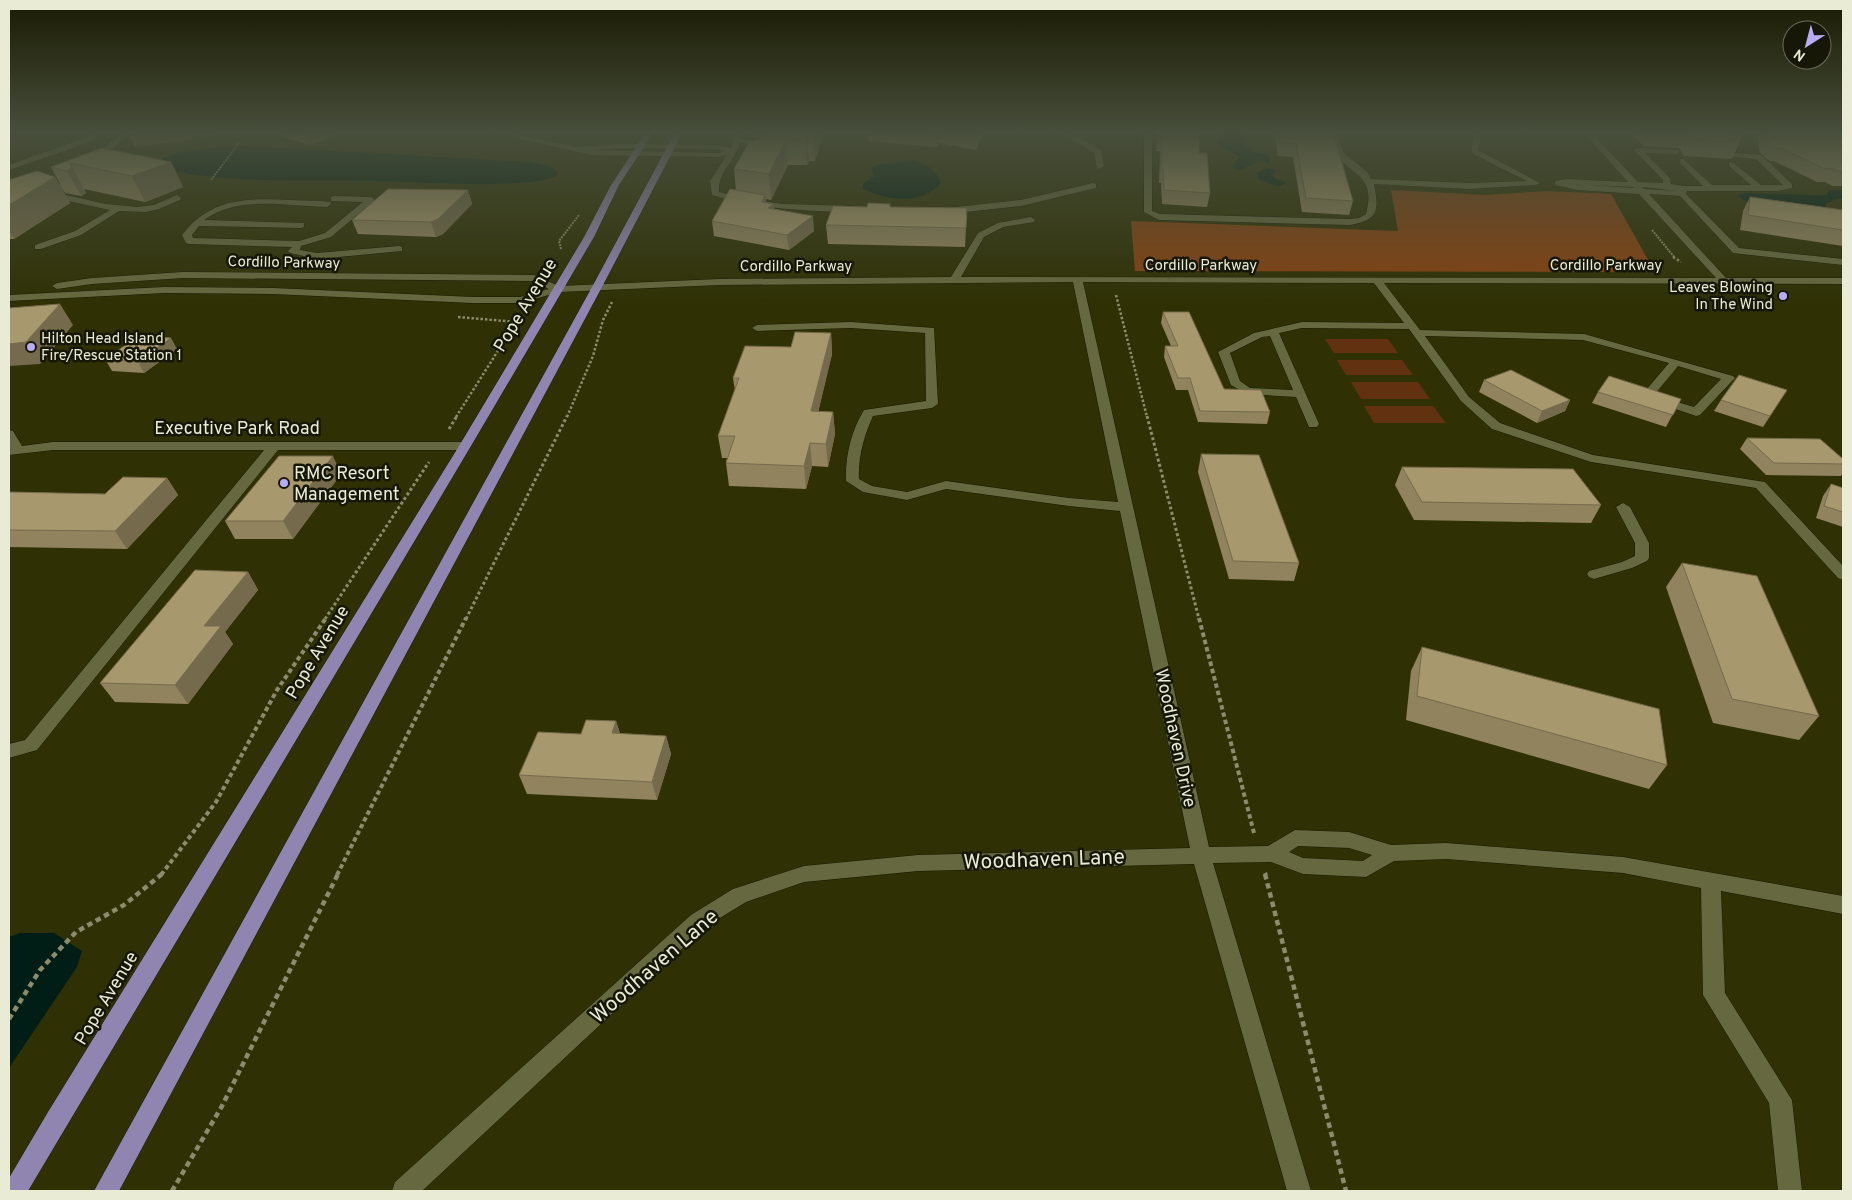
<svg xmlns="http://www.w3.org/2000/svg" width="1852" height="1200" font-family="Overpass,sans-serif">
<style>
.green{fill:#613110}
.forest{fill:#854211}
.water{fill:#001e15}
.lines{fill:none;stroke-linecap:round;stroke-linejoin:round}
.minor-casing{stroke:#171800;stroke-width:1}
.major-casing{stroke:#171800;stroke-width:1}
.path-far4{stroke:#8a8c6b;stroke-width:2;stroke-dasharray:2 1;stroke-linecap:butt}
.path-far3{stroke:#8a8c6b;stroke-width:2.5;stroke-dasharray:2.5 2;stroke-linecap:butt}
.path-far2{stroke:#8a8c6b;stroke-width:3;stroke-dasharray:3 2.5;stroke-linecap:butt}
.path-far1{stroke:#8a8c6b;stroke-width:4;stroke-dasharray:4.5 3;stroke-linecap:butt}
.path{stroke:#8a8c6b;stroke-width:4.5;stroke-dasharray:5.5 4;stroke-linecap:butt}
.minor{fill:#66683f;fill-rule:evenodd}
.major{fill:#9085b1;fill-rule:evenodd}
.wall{fill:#90835e}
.shaded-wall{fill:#756a4c}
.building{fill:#a7986d;stroke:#756a4c}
.poi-dot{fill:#b8abf7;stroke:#171707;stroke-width:2}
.labels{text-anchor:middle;stroke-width:5;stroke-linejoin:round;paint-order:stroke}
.far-street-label{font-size:15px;fill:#e9ebd4;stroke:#171707}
.far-poi-label{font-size:15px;fill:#e9ebd4;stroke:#171707;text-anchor:end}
.street-label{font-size:18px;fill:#e9ebd4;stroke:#171707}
.poi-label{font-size:18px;fill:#e9ebd4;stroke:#171707;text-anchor:start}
.near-street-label{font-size:21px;fill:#e9ebd4;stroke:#171707}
</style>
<rect width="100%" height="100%" fill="#2f3105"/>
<g class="green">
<path d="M9 132H38L9 147Z"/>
<path d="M1325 339H1388L1398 353H1334Z"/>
<path d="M1337 360H1402L1413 375H1346Z"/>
<path d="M1351 382H1418L1430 399H1361Z"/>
<path d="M1364 406H1433L1446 423H1374Z"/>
</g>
<path class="forest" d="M1391 190 1484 195 1548 191 1611 194 1655 272 1135 271 1131 221 1398 231Z"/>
<g class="water">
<path d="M1236 132 1245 135 1243 143C1249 151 1258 154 1268 155L1270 163 1259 162 1240 170 1231 167 1240 157C1234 153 1220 148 1217 142L1222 135Z"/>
<path d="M243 146 530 162 549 166 558 172 555 177C535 183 515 183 495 184 455 185 416 182 377 181 303 179 226 185 154 167L152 162C180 150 213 147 243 146Z"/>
<path d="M910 160C924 162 936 169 941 183 922 205 888 201 863 189V184L874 176 871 168 877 165Z"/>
<path d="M1268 168 1278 171 1272 174 1274 178 1287 183 1278 186 1258 179 1256 173Z"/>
<path d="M1829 190H1843V199H1836L1826 204V210L1750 204 1738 196 1745 193 1816 195H1827Z"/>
<path d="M20 933H54L82 951 77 967 9 1068V937Z"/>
</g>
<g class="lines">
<g class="minor-casing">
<g id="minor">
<path d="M96 132H106L90 142 9 170V165L84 138Z"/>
<path d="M123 132H132L64 190 62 194 106 204 137 207 154 205 177 195 181 198 180 200 159 209 146 212 119 211 81 235 41 249H35V245L75 231 110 210 68 201 53 195 57 187Z"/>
<path d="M491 132H505L577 147 620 144 718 145 731 148 736 132H744L742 139 772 142H775L776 147 772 149 768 146 740 143C735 161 717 173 719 192L748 199 782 204 852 206 856 209 852 212C804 211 758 209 712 195L710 181 727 155 719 157 591 155ZM620 148 718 149 725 151 719 153 590 150Z"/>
<path d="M1047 132 1074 134 1101 150 1104 167 1097 169 1094 153 1069 138Z"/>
<path d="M1144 132H1152V211L1160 214 1350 219 1359 218 1366 214C1376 175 1354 178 1337 155 1333 151 1332 143 1330 137L1336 132H1345L1338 138 1344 153 1367 172 1371 179 1469 183 1527 181 1471 153 1474 137 1464 132H1475L1482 136 1478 150 1540 183 1536 185 1469 189 1374 184C1379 210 1379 220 1350 225L1159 220 1144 212Z"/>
<path d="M1583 132H1591L1638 182 1663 183V180L1634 150 1638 148 1679 150V154H1676L1645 153 1670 178 1671 184 1683 186H1703L1680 163V159H1683L1712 185H1751L1729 166V162H1732L1761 185H1783L1756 159 1720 156 1716 154 1720 152 1761 155 1792 184V188L1778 191H1687L1686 194 1739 248 1843 259V265L1733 253 1680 196 1649 194 1726 278H1843V284L1384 283 1420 330 1584 334 1733 376 1735 378 1733 380 1700 415 1696 416 1643 398 1641 396 1669 363 1583 340 1425 336 1469 397 1500 423 1593 455 1765 482 1843 566V580L1838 578 1756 488 1591 462 1492 429 1461 401 1409 329 1302 328 1279 333 1319 424 1317 427H1309L1296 397 1247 394 1231 385 1218 352 1254 333 1302 322 1404 323 1374 283 1083 282 1209 847 1268 846 1295 830 1349 832 1391 845 1446 843 1623 857 1843 896V914L1721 891 1725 993 1792 1100 1802 1191H1778L1769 1103 1703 995 1701 888 1623 873 1446 859 1394 861 1366 877 1303 874 1271 862 1213 863 1311 1191H1287L1194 864 918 871 804 882 746 902 705 927 422 1191H392L395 1182 691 915 733 889 804 866 918 855 1190 848 1120 511 1069 506 946 489 907 500 863 492 846 481C845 457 851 431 864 410L926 401 925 333 851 328 757 331 752 328 757 325 851 322 934 328 938 404 932 408 873 416C864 436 858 457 859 479L872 486 907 492 946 481 1069 498 1118 502 1073 282 719 285 559 292 521 303H473L273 294 164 293 9 301V295L164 287 273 288 473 297H520L549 289 532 281 183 278 92 284 57 289 52 286 57 283 92 278 183 272 534 275 559 286 719 279 951 277 978 233 998 223 1031 217 1035 220 1034 222 1003 227 984 237 961 277 1716 278 1639 194 1577 190 1555 185V181L1567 179 1628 182ZM1574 184 1633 187 1634 188 1577 184ZM1642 187 1678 191 1644 189ZM1270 336 1293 390 1250 388 1240 381 1230 353 1262 337ZM1678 366 1721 379 1694 407 1654 395ZM1298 846 1349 848 1372 855 1363 861 1303 858 1289 852Z"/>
<path d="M1093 183 1096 184V188L1021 206 947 214 943 211 947 208 1021 200Z"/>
<path d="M334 196 371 197 375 200 331 237 301 246 300 250 317 253 399 246 402 247V251L317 259 290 253 288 251 292 247 189 244 186 243 182 235C211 197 248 198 291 200 304 201 318 200 330 202L331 204 327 207C288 206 238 195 204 220L304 223V227L301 228 199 226 192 235 193 238 299 241 325 233 363 202 331 201V197Z"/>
<path d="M9 430 13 431 22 446 53 442H465L471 446 465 450H278L37 750 9 758V744L25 740 264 450H53L9 455Z"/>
<path d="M1623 503 1630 507 1649 543V558L1647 561 1632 568 1594 579 1589 577 1587 574 1589 571 1622 562 1635 556V543L1616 507Z"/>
</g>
</g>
<g class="major-casing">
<g id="major">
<path d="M646 132H654L619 185 594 237 471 446 28 1191H9V1178L48 1112 459 446 584 237 611 185Z"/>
<path d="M675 132H683L602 287 119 1191H94L592 287Z"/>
</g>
</g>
<g class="path-far4">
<path d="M211 180 239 143"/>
<path d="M1652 230 1675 258"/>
<path d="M561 249 559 241 579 215"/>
</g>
<g class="path-far3">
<path d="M1673 257 1681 262"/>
<path d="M1116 295 1147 417"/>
<path d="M458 317 517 322"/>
<path d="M456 417 515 324"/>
<path d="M567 417 593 356 603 320 612 302"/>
</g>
<g class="path-far2">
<path d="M1147 416 1199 619"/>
<path d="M449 429 457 416"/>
<path d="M325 619 429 462"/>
<path d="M466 619 567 416"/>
</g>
<g class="path-far1">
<path d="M1199 618 1254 833"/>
<path d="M1265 873 1266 875"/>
<path d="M161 875 216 802 277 690 326 618"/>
<path d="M337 875 466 618"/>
</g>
<g class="path">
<path d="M1265 874 1346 1191"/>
<path d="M9 1019 40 970 76 932 124 905 162 874"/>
<path d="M172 1191 222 1106 338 874"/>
</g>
<use href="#minor" class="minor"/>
<use href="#major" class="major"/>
</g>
<g class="wall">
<path d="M270 132H344L345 134 309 145Z"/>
<path d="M754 132H766L767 136 770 134V132H822V139L815 161H809L807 165H788L771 200 766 199V202L774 209 814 231 789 250 714 236 712 221 736 190 734 169 755 141Z"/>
<path d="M868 132H984L976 150 939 143 935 147 869 141Z"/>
<path d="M1158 132H1199V153L1210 193 1207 207 1162 204 1161 183H1159L1160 151H1156Z"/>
<path d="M1274 132H1333L1353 201 1349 215 1302 212 1293 157 1278 156Z"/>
<path d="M1629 132H1740L1743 134 1739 141 1740 142 1732 159 1684 156 1679 148 1644 146Z"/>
<path d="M1758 132H1843V186H1833L1825 182H1817L1774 161H1770L1760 153 1757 134Z"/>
<path d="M102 148 171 162 183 187 145 202 84 189 86 193 81 196 65 193 51 167Z"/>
<path d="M55 177 70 203 14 239H9V179Z"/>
<path d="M468 190 472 204 443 234 436 237 358 234 352 220Z"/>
<path d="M1750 197 1843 210V246L1740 230 1743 211Z"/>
<path d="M890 204V207L967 208 965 247 828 244 826 225 867 207Z"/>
<path d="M1163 312 1224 389 1270 412 1267 424 1198 422 1188 390H1176L1164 357 1165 346H1171L1161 323Z"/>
<path d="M831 333 832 354 818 412H833L835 434 828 467 812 466 806 489 729 486 726 463 727 458H722L718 436 735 391 733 378 791 347Z"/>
<path d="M177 349 144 373 112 371 105 359Z"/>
<path d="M1484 380 1570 400 1565 411 1537 423 1479 392Z"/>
<path d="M1787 390 1763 427 1714 411 1721 400Z"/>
<path d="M1598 392 1681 399 1666 427 1592 403Z"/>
<path d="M1747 438 1843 459V472L1841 476 1766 475 1740 449Z"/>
<path d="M1201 454 1299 563 1294 581 1229 579 1198 472Z"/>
<path d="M1402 467 1601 505 1591 523 1414 520 1395 485Z"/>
<path d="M341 474 293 539H235L225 521Z"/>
<path d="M167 478 178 495 127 549 9 547V492L105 494Z"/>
<path d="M1831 484 1843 488V527L1816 518 1823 496Z"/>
<path d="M1682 563 1819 716 1799 740 1713 723 1666 587Z"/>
<path d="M248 572 258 590 225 632 233 644 188 704 115 702 100 683Z"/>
<path d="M1422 647 1667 765 1649 789 1406 720 1411 671Z"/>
<path d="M616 721 620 734 666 736 671 754 657 800 527 794 519 775 581 734Z"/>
</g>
<g class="shaded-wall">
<path d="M128 132H240V133L135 147Z"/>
<path d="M304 132H344L345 134 309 145Z"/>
<path d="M756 132H766L768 152 756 157 754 133Z"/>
<path d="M815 132H822V139L815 161 813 136Z"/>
<path d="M935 132H939V143L935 147Z"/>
<path d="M977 132H984L976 150Z"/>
<path d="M807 136 809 161 807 165 806 140Z"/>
<path d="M786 140 788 165 771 200 769 174Z"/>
<path d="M171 162 183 187 145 202 132 176Z"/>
<path d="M70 163 86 193 81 196 67 171Z"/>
<path d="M55 177 70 203 14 239 9 231V205Z"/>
<path d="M468 190 472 204 443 234 436 237 431 222Z"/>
<path d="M765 195 767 210 762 202Z"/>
<path d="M774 204 775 218 768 208Z"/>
<path d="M813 216 814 231 789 250 787 235Z"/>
<path d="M60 304 73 325 40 364 9 366V344Z"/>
<path d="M831 333 832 354 813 434 811 411Z"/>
<path d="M171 338 177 349 144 373 138 362Z"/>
<path d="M1570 400 1565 411 1537 423 1542 411Z"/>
<path d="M833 412 835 434 828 467 826 444Z"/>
<path d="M810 443 812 466 806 489 804 466Z"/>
<path d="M333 456 341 474 293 539 283 521Z"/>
<path d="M167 478 178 495 127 549 115 531Z"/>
<path d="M248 572 258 590 225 632 233 644 188 704 175 685 204 626Z"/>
<path d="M616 721 622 739 612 733Z"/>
<path d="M666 736 671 754 657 800 652 782Z"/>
</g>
<g class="building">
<path d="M772 132H815L813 136H807L806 140H786L769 174 734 169 749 142 768 136Z"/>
<path d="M1159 132H1199V153H1207L1210 193 1164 190 1163 169H1161L1162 138H1158Z"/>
<path d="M1279 132H1333L1353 201 1306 198 1296 144 1281 143Z"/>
<path d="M1688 132H1740L1743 134 1729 133 1723 138 1728 141 1740 142 1692 139Z"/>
<path d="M1765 132H1843V172H1841L1833 168 1825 169 1782 148H1777L1767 140Z"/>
<path d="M102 148 171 162 132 176 70 163 72 167 67 171 51 167Z"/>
<path d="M37 171 55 177 9 205V179H12Z"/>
<path d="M388 189 468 190 438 219 431 222 352 220Z"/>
<path d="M730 189 765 195 762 202 774 204 768 208 813 216 787 235 712 221Z"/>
<path d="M1750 197 1843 210V230L1748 215Z"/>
<path d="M868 203 890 204V207L967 208 966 228 826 225 833 206 867 207Z"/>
<path d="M60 304 26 342 9 344V308Z"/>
<path d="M1163 312H1189L1224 389 1261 390 1270 412 1200 411 1190 378H1178L1165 346H1178Z"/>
<path d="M795 332 831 333 811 411 833 412 826 444 810 443 804 466 726 463 735 436H718L739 378H733L745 346 791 347Z"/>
<path d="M139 336 171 338 138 362 105 359Z"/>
<path d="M1511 370 1570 400 1542 411 1484 380Z"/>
<path d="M1739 375 1787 390 1770 416 1721 400Z"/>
<path d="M1609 376 1681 399 1673 415 1598 392Z"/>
<path d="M1747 438 1820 439 1843 459V464L1774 463Z"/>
<path d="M1201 454 1259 455 1299 563 1233 561Z"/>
<path d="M279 456H333L283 521H225Z"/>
<path d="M1402 467 1573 469 1601 505 1422 502Z"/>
<path d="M123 477 167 478 115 531 9 530V492L105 494Z"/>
<path d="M1831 484 1843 488V512L1824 506Z"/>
<path d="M1682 563 1757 576 1819 716 1732 699Z"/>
<path d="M195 570 248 572 204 626H221L175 685 100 683Z"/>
<path d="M1422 647 1659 709 1667 765 1417 696Z"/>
<path d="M586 720 616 721 612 733 666 736 652 782 519 775 538 732 581 734Z"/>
</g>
<linearGradient id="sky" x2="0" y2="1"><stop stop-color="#1a1b03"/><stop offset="0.44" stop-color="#474e3b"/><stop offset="1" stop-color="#474e3b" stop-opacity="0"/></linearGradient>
<rect width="1852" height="300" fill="url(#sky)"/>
<g class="poi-dot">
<circle cx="1783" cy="296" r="5"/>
<circle cx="31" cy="347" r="5"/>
<circle cx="284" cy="483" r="5"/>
</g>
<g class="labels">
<g class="far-street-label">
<text transform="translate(284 262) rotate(1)" y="5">Cordillo Parkway</text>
<text x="1201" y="270">Cordillo Parkway</text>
<text x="1606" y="270">Cordillo Parkway</text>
<text x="796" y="271">Cordillo Parkway</text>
</g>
<g class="far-poi-label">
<text x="1773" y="292">Leaves Blowing<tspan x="1773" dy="17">In The Wind</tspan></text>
<text x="41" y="343" text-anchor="start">Hilton Head Island<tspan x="41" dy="17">Fire/Rescue Station 1</tspan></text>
</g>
<g class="street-label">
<text transform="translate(525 305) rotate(-59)" y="6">Pope Avenue</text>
<text x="237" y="434">Executive Park Road</text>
<text transform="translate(317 652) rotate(-59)" y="6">Pope Avenue</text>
<text transform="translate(1176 738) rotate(78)" y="6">Woodhaven Drive</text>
<text transform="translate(106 998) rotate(-59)" y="6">Pope Avenue</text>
</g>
<g class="poi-label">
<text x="294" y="479">RMC Resort<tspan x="294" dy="21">Management</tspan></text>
</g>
<g class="near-street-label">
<text transform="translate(1044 859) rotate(-2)" y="7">Woodhaven Lane</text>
<text transform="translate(654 966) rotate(-41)" y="7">Woodhaven Lane</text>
</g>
</g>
<rect width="1852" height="1200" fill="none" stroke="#e9ebd4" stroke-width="20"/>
<g transform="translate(1807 45) rotate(216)"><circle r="24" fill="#171707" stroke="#6b6c59"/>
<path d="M0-4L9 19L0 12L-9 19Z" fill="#b8abf7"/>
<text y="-8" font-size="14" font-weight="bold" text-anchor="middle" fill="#e9ebd4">N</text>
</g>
</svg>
